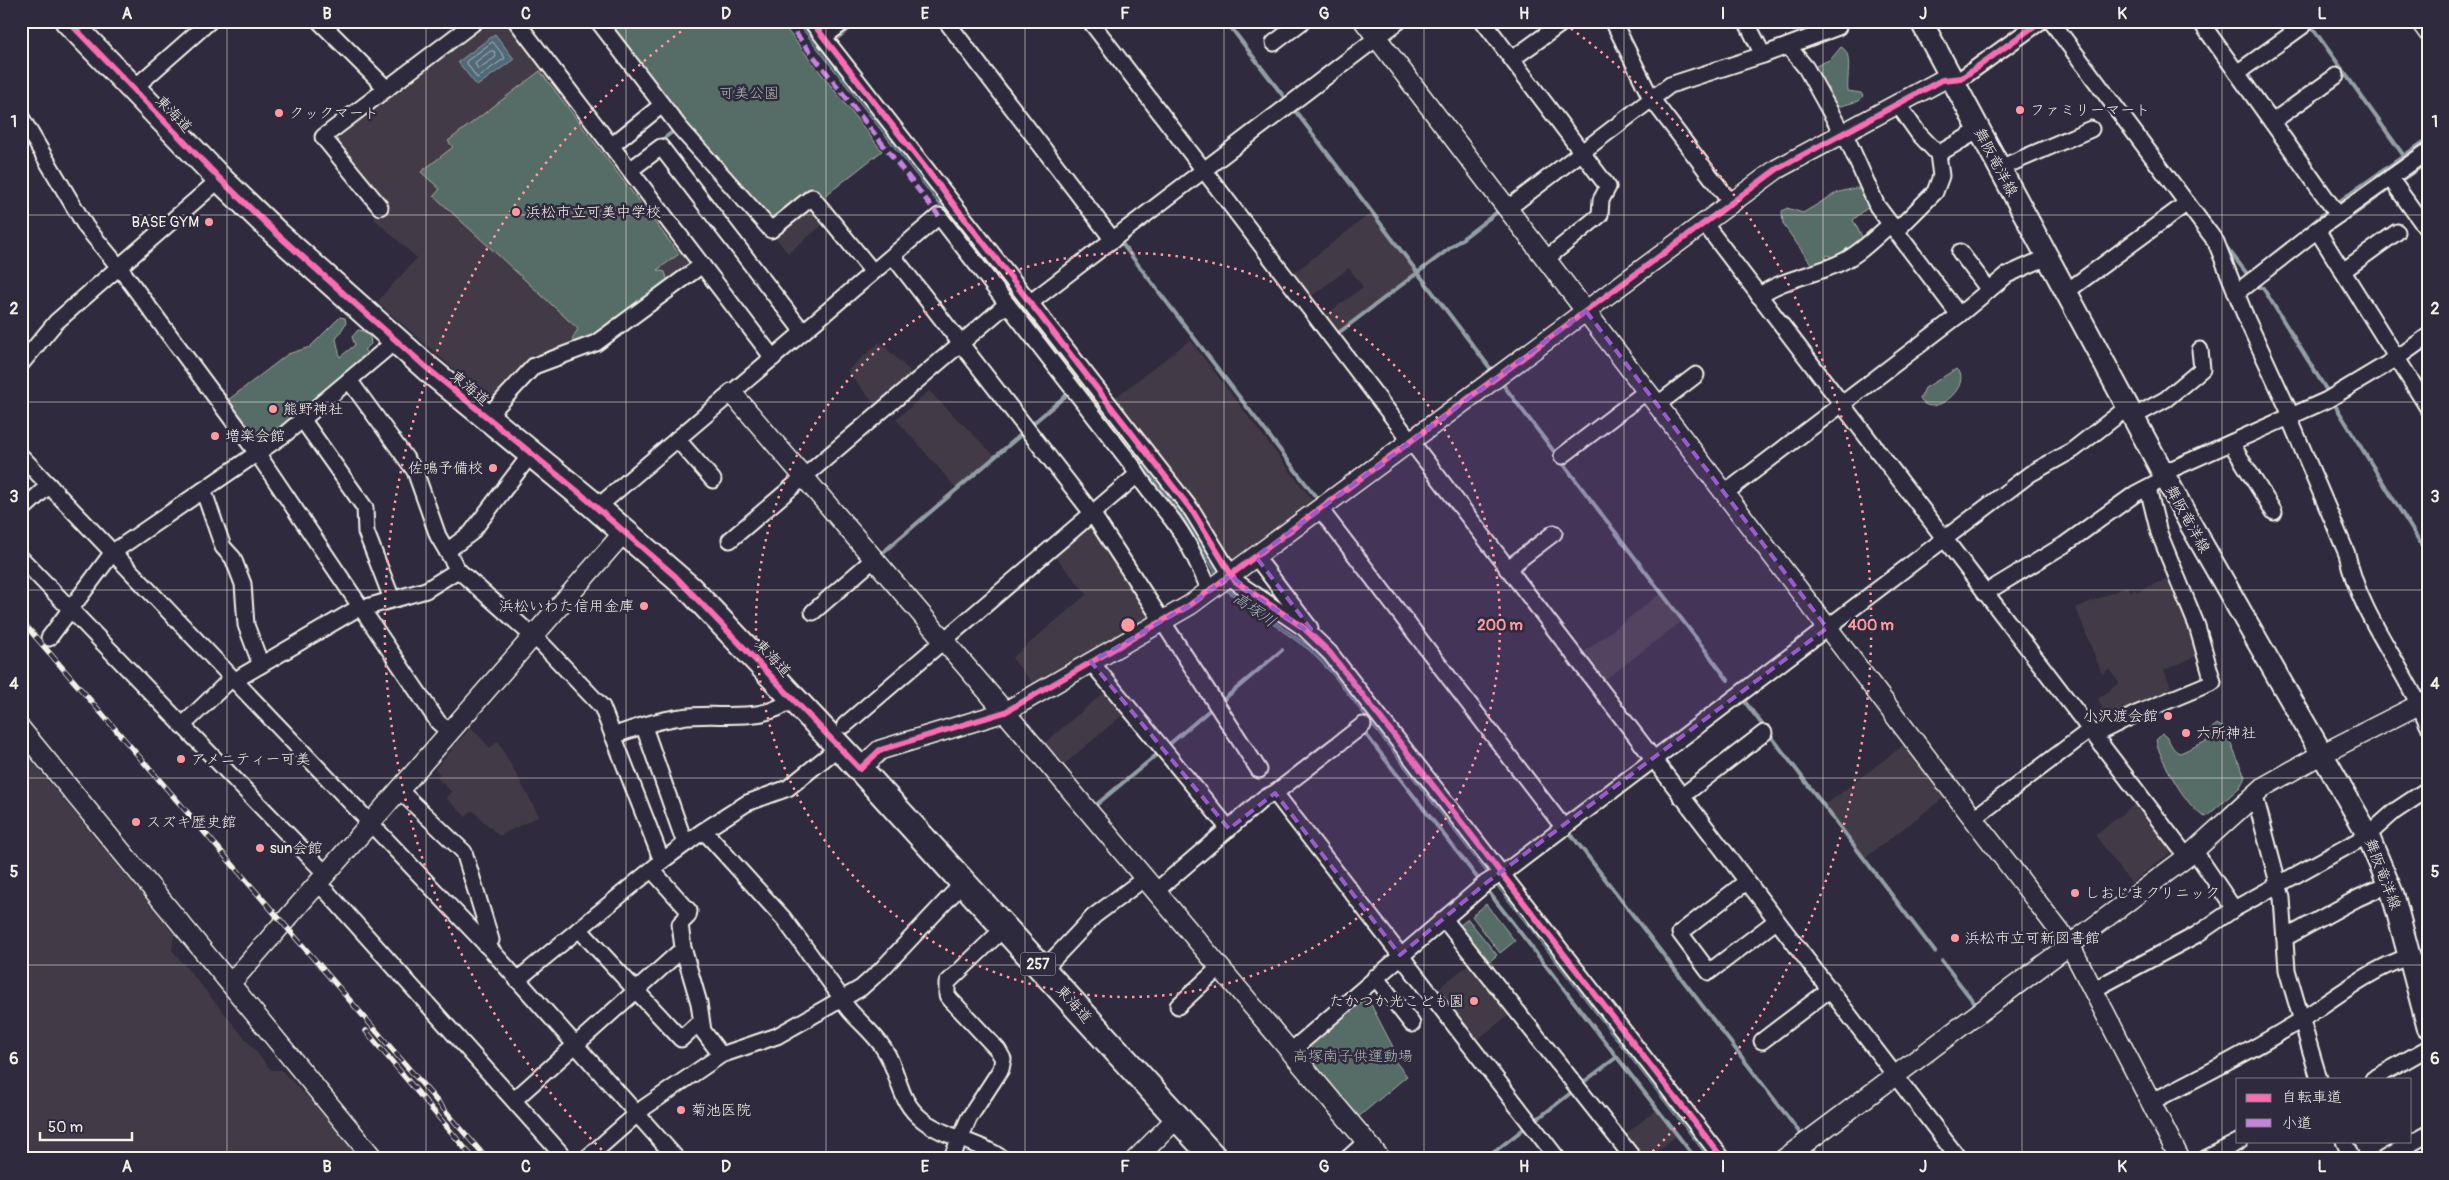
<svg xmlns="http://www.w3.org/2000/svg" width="2449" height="1180" font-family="Pangolin,'Klee One',sans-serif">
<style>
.built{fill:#423a46}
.green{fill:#576c66;stroke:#a6aea7}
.water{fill:#506978;stroke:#929fa5}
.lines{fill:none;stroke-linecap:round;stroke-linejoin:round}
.shore{stroke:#b2bbbb;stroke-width:1}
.stream{stroke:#929fa5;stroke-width:4}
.minor-casing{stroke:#f4f1e8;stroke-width:19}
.tertiary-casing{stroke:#f4f1e8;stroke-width:22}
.secondary-casing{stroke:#f4f1e8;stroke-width:25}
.trunk-casing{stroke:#f4f1e8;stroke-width:29}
.minor{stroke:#2f2a3d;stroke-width:15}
.tertiary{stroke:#2f2a3d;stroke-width:19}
.secondary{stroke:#2f2a3d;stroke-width:21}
.trunk{stroke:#2f2a3d;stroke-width:25}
.rail-casing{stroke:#f4f1e8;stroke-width:5.5}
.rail{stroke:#2f2a3d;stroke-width:4;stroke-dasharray:11;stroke-linecap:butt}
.quiet{stroke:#c483df;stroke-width:5;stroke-dasharray:10 5;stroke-linecap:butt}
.cycleway-casing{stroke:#2f2a3d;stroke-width:9}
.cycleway{stroke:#f96db3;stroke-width:6}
.marked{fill:#995dc9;fill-opacity:0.2;stroke:#995dc9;stroke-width:4;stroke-dasharray:10 6;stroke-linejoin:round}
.grid{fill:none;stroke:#f4f1e8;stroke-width:1;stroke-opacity:0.55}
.ring{fill:none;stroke:#ff9aa2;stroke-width:2.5;stroke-dasharray:2.5 5}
.poi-dot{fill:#ff9aa2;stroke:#2f2a3d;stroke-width:2}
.labels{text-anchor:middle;stroke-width:5;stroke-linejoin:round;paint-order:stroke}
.shield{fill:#2f2a3d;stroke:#b9b5b5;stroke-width:1}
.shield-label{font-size:14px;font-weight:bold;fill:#f4f1e8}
.park-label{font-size:15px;fill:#adb5ae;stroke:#2f2a3d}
.poi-label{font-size:15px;fill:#f4f1e8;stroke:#2f2a3d;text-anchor:start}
.street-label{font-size:15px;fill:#f4f1e8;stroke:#2f2a3d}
.water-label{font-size:16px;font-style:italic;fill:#aab4b6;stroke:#2f2a3d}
.centre{fill:#ff9aa2;stroke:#2f2a3d;stroke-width:2.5}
.ring-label{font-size:15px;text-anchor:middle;font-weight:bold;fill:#ff9aa2;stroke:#2f2a3d;stroke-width:5;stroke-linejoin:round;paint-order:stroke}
.neatline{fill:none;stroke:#f4f1e8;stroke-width:2}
.grid-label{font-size:16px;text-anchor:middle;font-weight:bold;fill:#f4f1e8}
</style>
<rect width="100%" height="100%" fill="#2f2a3d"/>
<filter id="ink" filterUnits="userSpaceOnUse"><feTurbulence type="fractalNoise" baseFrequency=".02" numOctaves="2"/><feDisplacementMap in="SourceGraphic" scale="10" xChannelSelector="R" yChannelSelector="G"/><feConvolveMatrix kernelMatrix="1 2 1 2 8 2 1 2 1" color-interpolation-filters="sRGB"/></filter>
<g filter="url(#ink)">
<g class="built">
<path d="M487 21H508L691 262V267L493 403 377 302 417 258 374 219 385 206 330 140Z"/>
<path d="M811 205 825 223 788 253 774 236Z"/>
<path d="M1371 213 1416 272 1336 333 1323 317 1363 287 1349 268 1309 298 1291 275Z"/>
<path d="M1190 340 1315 504 1237 563 1112 400Z"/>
<path d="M880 342 916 377 879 409 847 371Z"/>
<path d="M929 391 994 455 956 488 896 419Z"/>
<path d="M1087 524 1094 525 1152 613 1150 620 1035 686 1012 658 1087 594 1052 553Z"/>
<path d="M2173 576 2202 654 2164 670 2174 694 2109 723 2098 699 2119 683 2109 669 2102 674 2076 608 2127 586 2130 591 2135 589 2137 592Z"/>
<path d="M1660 594 1681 622 1601 683 1580 655Z"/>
<path d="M1108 689 1127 711 1061 767 1042 745Z"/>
<path d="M471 727 490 748 498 741 539 816 499 836 472 810 466 817 446 798 452 792 437 778 440 774 435 769Z"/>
<path d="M1906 743 1947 795 1865 858 1825 805Z"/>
<path d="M21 748 174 934 172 950 271 1070H281L316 1106 359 1159H21Z"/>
<path d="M2139 801 2174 850 2131 883 2095 835Z"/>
<path d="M1473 961 1513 1012 1474 1042 1435 991Z"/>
<path d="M1656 1110 1676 1136 1647 1159H1639L1622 1137Z"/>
</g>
<g class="green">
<path d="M604 21H780L882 151 821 199 772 223 684 124Z"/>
<path d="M1841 47C1854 53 1846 79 1848 91L1861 93 1863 96 1859 101 1837 107 1833 105 1814 70 1816 66 1831 59Z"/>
<path d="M540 71 679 254 657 270 665 272 668 282 602 334 577 345 572 339 578 329 434 196 440 189 421 172 453 147 448 141Z"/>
<path d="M1855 188 1865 189 1872 204 1853 220 1864 240 1837 259 1827 255 1823 263 1814 268 1783 224 1782 211 1787 208 1803 213 1836 193Z"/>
<path d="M340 317 345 318 346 323 336 339 340 357 355 345 352 337 358 330 363 331 370 337 371 344 364 350 371 356 282 430 260 444 255 443 227 406 228 400 288 354 310 347Z"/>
<path d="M1956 369 1960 373C1967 391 1931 419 1920 399L1925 388Z"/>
<path d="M2217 724 2224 728 2245 777 2240 787 2206 817C2190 814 2158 756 2156 740L2162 734C2171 738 2170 750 2180 753L2207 741 2211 729Z"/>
<path d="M1486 904 1515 941 1500 953 1472 916Z"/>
<path d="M1468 919 1497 955 1488 963 1459 926Z"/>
<path d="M1365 993 1393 1047 1395 1061 1407 1076 1356 1119 1302 1055 1303 1048Z"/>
</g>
<g class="water">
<path d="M796 21H803L1188 516 1206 544 1227 588 1311 647 1335 672 1713 1159H1709L1332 674 1309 650 1225 590 1184 519Z"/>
<path d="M495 34 514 59 477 86 458 62Z"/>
</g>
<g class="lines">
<g class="shore">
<path d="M493 42 505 58 477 78 466 62Z"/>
<path d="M491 51H494L496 57 478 69 475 63Z"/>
</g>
<g class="stream">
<path d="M1226 21 1287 101"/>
<path d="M2309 23 2404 156"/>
<path d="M832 42 859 21"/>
<path d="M1293 108 1493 372"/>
<path d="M659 142 675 130"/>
<path d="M2397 183 2428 162"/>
<path d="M2337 203 2428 139"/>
<path d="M2349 218 2392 187"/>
<path d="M2308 227 2328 210"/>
<path d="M1120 241 1319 501"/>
<path d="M2224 244 2248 275"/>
<path d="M2254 285 2263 288 2329 394"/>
<path d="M1337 334 1500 210"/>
<path d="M1501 382 1728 680"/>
<path d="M2333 402 2428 555"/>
<path d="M1031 425 1069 393"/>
<path d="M881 554 1023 433"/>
<path d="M1742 698 1935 952"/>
<path d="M1223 700 1282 650"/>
<path d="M1364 732 1479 880"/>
<path d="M1166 747 1212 708"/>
<path d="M1312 754 1332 739"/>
<path d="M1276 783 1309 757"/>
<path d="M1096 805 1160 752"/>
<path d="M2226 809 2241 795"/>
<path d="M1570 833 1803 1137"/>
<path d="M1488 891 1696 1159"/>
<path d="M1942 961 1976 1005"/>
<path d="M1581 1084 1617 1057"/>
<path d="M1536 1120 1572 1092"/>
<path d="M1810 1147 1820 1159"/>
<path d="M1485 1159 1526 1127"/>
<path d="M1770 1159 1780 1152"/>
</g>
<g class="minor-casing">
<g id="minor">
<path d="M319 21 387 89"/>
<path d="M516 21 773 358"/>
<path d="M598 21 680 128 771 230 812 197 873 272"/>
<path d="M811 21 1193 512 1235 581 1304 628 1330 653 1723 1159"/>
<path d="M946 21 1113 240"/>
<path d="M1090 21 1959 1159"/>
<path d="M1483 21 1608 187 1601 200 1600 215 1546 259"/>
<path d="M1613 21 1651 98 1731 203"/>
<path d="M1746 21 1763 55"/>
<path d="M2051 21 2216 242 2247 320 2289 411 2291 422 2347 554C2360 617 2405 667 2428 725"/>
<path d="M2200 21 2338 215"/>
<path d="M824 37 845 21"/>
<path d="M1274 43 1303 21"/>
<path d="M1788 46 1806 68 1842 133"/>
<path d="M1512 59 1565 21"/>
<path d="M2237 73 2304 25"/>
<path d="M1952 79 1962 78 2041 21"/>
<path d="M133 89 210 21"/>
<path d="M21 117 86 227 119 267 257 453 438 722 449 732"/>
<path d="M2272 122 2336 76"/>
<path d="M1844 132 1877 206 1959 315"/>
<path d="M611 146 662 105"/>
<path d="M1938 154 1979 130"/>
<path d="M2000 168 2091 129"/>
<path d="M630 170 661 147 803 332"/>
<path d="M2390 178 2428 231"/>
<path d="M380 207 323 137 476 21"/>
<path d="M1507 209 1670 85 1763 55 1838 27 1837 21"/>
<path d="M1704 223 2187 857"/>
<path d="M2317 230 2428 408"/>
<path d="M1896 231 1935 192 1941 176 1938 154 1918 133 1897 103"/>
<path d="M1960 252 1989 290"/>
<path d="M893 256 1092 513 1259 770"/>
<path d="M2343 271 2397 232"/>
<path d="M2066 292 2187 203"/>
<path d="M2236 293 2317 230 2428 151"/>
<path d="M1759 296C1783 278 1816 275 1842 262 1861 253 1875 237 1891 224"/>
<path d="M1031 302 1399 21"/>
<path d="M21 364 56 322 220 179"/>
<path d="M349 380 415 471 438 536 458 570 544 646 602 707 662 861"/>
<path d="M1657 405 1696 375"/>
<path d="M2133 417 2166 399 2202 369 2200 350"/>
<path d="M486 418 534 366 596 343 702 265"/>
<path d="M302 419 365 508 366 532 392 599"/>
<path d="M677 439 713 480"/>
<path d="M2231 443 2274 512"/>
<path d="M21 456 493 952 677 1159"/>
<path d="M1562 456 1647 391"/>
<path d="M2163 473 2327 400 2397 358 2428 336"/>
<path d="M202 491 206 498 223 547 233 558 243 584 246 625 261 665"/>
<path d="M1725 493 1959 315 2007 275 2047 257"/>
<path d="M599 509 607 499 939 216 1132 465C1143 487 1162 505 1176 525 1190 545 1200 568 1210 591"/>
<path d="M1320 509 1564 828"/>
<path d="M21 511 49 485"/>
<path d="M730 540 1007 304"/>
<path d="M447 551 471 533 531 454"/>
<path d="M1256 557 1310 628"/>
<path d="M21 558 326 874"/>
<path d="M1507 569 1554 533"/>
<path d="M1985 593 2064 545 2135 494 2156 483"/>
<path d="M813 612 874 559"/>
<path d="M49 638 113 552 285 434 386 349 395 339"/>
<path d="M1091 662 1229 829"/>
<path d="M236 682 242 676 353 611 426 590 458 570"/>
<path d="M845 725 1137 475"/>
<path d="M1363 725 1275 793 1558 1159"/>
<path d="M182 726 232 678"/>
<path d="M644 727 683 838 687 843"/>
<path d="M2094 735 2136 714 2213 682 2197 626 2159 533 2148 488"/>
<path d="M613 736C634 728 659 720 681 717 717 711 764 725 793 698"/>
<path d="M399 790 464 852 491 940 486 945"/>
<path d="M1681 797 1764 733"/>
<path d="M2251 797 2257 804 2282 898 2287 970 2319 1079"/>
<path d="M1973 819 2090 730"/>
<path d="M704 831 784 919 838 993C849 1016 871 1028 884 1049 901 1074 896 1100 924 1121 946 1138 978 1141 1003 1159"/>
<path d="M2194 850 2234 909"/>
<path d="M652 870 689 911 688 916 680 924 683 948 699 1003 703 1031 721 1055"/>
<path d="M1746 882 1680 933 1709 972 1776 921"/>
<path d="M317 884 328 893 566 1159"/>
<path d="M1156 891 1264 798 1275 793"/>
<path d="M1444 919 1634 1159"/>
<path d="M579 929 681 1039 695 1026 701 1025"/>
<path d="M2285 938 2358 898 2389 884"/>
<path d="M1043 970 1094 916 1145 878"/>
<path d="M1375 977 1412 1024"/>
<path d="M517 980 662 861 703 831 747 803 788 788 839 747"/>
<path d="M2093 990 2196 935 2234 909 2368 835 2395 811 2428 789"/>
<path d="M1178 1006 1220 967"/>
<path d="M1762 1041 1829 990"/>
<path d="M1291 1051 1486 883 1509 869 2030 474 2073 450 2128 407"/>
<path d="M2373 1079 2428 1048"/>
<path d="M514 1100 678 953 684 951"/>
<path d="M2151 1102C2202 1076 2253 1050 2301 1020 2331 1000 2375 966 2409 957"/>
<path d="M2344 1141 2352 1159"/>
<path d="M586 1159 645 1107 721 1055 777 1036 861 988 881 970 963 883"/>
<path d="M951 1159 969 1118 1001 1069 1003 1059 998 1050 951 1000 947 995V983L1004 928"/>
<path d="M1347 1159 1367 1141"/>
<path d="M2205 1159 2240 1141"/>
<path d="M2384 1159 2428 1134"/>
</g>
</g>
<g class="tertiary-casing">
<g id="tertiary">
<path d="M1364 21 2070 945 2180 1159"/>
<path d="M2420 21 2428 32"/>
<path d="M732 393 1005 712 1381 1159"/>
<path d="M21 729 374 1159"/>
<path d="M860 769 880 750 1005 712 1190 605 1777 169 1942 80 1952 79"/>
<path d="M229 982 237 976 625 531"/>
<path d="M1136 1159 1178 1117"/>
<path d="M1784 1159 2187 857 2265 786 2322 754 2428 700"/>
</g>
</g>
<g class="secondary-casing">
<path id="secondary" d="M1921 21 2191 525 2366 831 2393 895 2428 1027"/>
</g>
<g class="trunk-casing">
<path id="trunk" d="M68 21 220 179 277 234 427 368 590 502 690 589 860 769 1215 1159"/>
</g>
<use href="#minor" class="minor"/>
<use href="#tertiary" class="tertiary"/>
<use href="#secondary" class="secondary"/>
<use href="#trunk" class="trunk"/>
<g class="rail-casing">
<g id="rail">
<path d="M21 620 487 1159"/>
<path d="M366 1031 474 1159"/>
</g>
</g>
<use href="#rail" class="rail"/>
<path class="quiet" d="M786 21 939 216"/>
<g class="cycleway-casing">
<g id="cycleway">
<path d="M68 21 220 179 277 234 427 368 582 495 675 576 860 769 880 750 1005 712 1190 605 1777 169 1942 80 1962 78 2041 21"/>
<path d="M811 21 1193 512 1235 581 1304 628 1330 653 1723 1159"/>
</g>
</g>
<use href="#cycleway" class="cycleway"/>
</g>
</g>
<path class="marked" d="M1586 311 1827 628 1486 883 1400 955 1275 793 1229 829 1091 662 1190 605 1231 575 1245 589 1309 632 1311 629 1256 557Z"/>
<path class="grid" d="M227 21V1159M426 21V1159M626 21V1159M826 21V1159M1025 21V1159M1224 21V1159M1424 21V1159M1624 21V1159M1823 21V1159M2022 21V1159M2222 21V1159M21 215H2428M21 402H2428M21 590H2428M21 778H2428M21 965H2428"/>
<g class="ring">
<circle cx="1128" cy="625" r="372"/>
<path d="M607 1155A743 743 0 0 1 691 24M1565 24A743 743 0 0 1 1649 1155"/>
</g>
<g class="poi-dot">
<circle cx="2020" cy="110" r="5"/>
<circle cx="279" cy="113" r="5"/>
<circle cx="516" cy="212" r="5"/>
<circle cx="209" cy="222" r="5"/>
<circle cx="273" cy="409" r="5"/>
<circle cx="215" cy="436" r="5"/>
<circle cx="493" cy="468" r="5"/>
<circle cx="644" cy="606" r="5"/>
<circle cx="2168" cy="716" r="5"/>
<circle cx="2186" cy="733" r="5"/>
<circle cx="181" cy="759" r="5"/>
<circle cx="136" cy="822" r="5"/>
<circle cx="260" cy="848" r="5"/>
<circle cx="2075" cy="893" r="5"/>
<circle cx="1955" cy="938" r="5"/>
<circle cx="1474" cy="1001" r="5"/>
<circle cx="681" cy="1110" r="5"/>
</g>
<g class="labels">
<rect class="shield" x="1020.5" y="952.5" width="35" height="23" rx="4"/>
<g class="shield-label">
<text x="1038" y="969">257</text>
</g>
<g class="park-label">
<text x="749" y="98">可美公園</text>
<text x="1353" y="1061">高塚南子供運動場</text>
</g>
<g class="poi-label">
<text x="2030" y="115">ファミリーマート</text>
<text x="289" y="118">クックマート</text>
<text x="526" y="217">浜松市立可美中学校</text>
<text x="199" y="227" text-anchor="end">BASE GYM</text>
<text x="283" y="414">熊野神社</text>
<text x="225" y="441">増楽会館</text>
<text x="483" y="473" text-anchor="end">佐鳴予備校</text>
<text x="634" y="611" text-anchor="end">浜松いわた信用金庫</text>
<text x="2158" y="721" text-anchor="end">小沢渡会館</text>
<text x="2196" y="738">六所神社</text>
<text x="191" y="764">アメニティー可美</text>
<text x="146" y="827">スズキ歴史館</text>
<text x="270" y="853">sun会館</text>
<text x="2085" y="898">しおじまクリニック</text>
<text x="1965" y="943">浜松市立可新図書館</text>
<text x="1464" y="1006" text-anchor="end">たかつか光こども園</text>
<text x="691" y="1115">菊池医院</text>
</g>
<g class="street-label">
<text transform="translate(174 114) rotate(46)" y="5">東海道</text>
<text transform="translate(1996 162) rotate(62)" y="5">舞阪竜洋線</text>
<text transform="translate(470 388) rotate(40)" y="5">東海道</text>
<text transform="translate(2188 519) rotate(61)" y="5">舞阪竜洋線</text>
<text transform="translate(773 658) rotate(47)" y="5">東海道</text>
<text transform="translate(2383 874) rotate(69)" y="5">舞阪竜洋線</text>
<text transform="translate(1074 1004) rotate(48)" y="5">東海道</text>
</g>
<g class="water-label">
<text transform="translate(1255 609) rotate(35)" y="6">高塚川</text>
</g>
</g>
<circle cx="1128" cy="625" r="8" class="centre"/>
<g class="ring-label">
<text x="1500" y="630">200 m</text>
<text x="1871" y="630">400 m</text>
</g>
<rect width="2449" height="1180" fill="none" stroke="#2f2a3d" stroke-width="55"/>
<rect x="2236" y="1078" width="175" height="65" fill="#2f2a3d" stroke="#7e7a81"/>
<rect x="2246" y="1094" width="25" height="8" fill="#f96db3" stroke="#7e7a81"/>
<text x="2282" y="1102" font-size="15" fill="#f4f1e8">自転車道</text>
<rect x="2246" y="1119" width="25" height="8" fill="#c483df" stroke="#7e7a81"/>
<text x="2282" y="1128" font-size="15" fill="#f4f1e8">小道</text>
<path d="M40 1132v8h92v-8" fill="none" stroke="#f4f1e8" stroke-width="2.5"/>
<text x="48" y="1132" font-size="15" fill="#f4f1e8" stroke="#2f2a3d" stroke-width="4" paint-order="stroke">50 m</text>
<rect x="28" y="28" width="2394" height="1124" class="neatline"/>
<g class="grid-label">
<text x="127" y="19">A</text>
<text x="327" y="19">B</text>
<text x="526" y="19">C</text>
<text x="726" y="19">D</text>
<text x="925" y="19">E</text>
<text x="1125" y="19">F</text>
<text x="1324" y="19">G</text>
<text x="1524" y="19">H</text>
<text x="1723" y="19">I</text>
<text x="1923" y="19">J</text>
<text x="2122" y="19">K</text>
<text x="2322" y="19">L</text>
<text x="14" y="127">1</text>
<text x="2435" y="127">1</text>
<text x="14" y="314">2</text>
<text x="2435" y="314">2</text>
<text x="14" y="502">3</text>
<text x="2435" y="502">3</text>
<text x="14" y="689">4</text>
<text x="2435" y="689">4</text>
<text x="14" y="877">5</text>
<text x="2435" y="877">5</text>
<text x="14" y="1064">6</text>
<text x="2435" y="1064">6</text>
<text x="127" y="1172">A</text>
<text x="327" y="1172">B</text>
<text x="526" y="1172">C</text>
<text x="726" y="1172">D</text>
<text x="925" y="1172">E</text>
<text x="1125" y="1172">F</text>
<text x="1324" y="1172">G</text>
<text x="1524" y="1172">H</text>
<text x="1723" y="1172">I</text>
<text x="1923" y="1172">J</text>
<text x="2122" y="1172">K</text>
<text x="2322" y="1172">L</text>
</g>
</svg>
